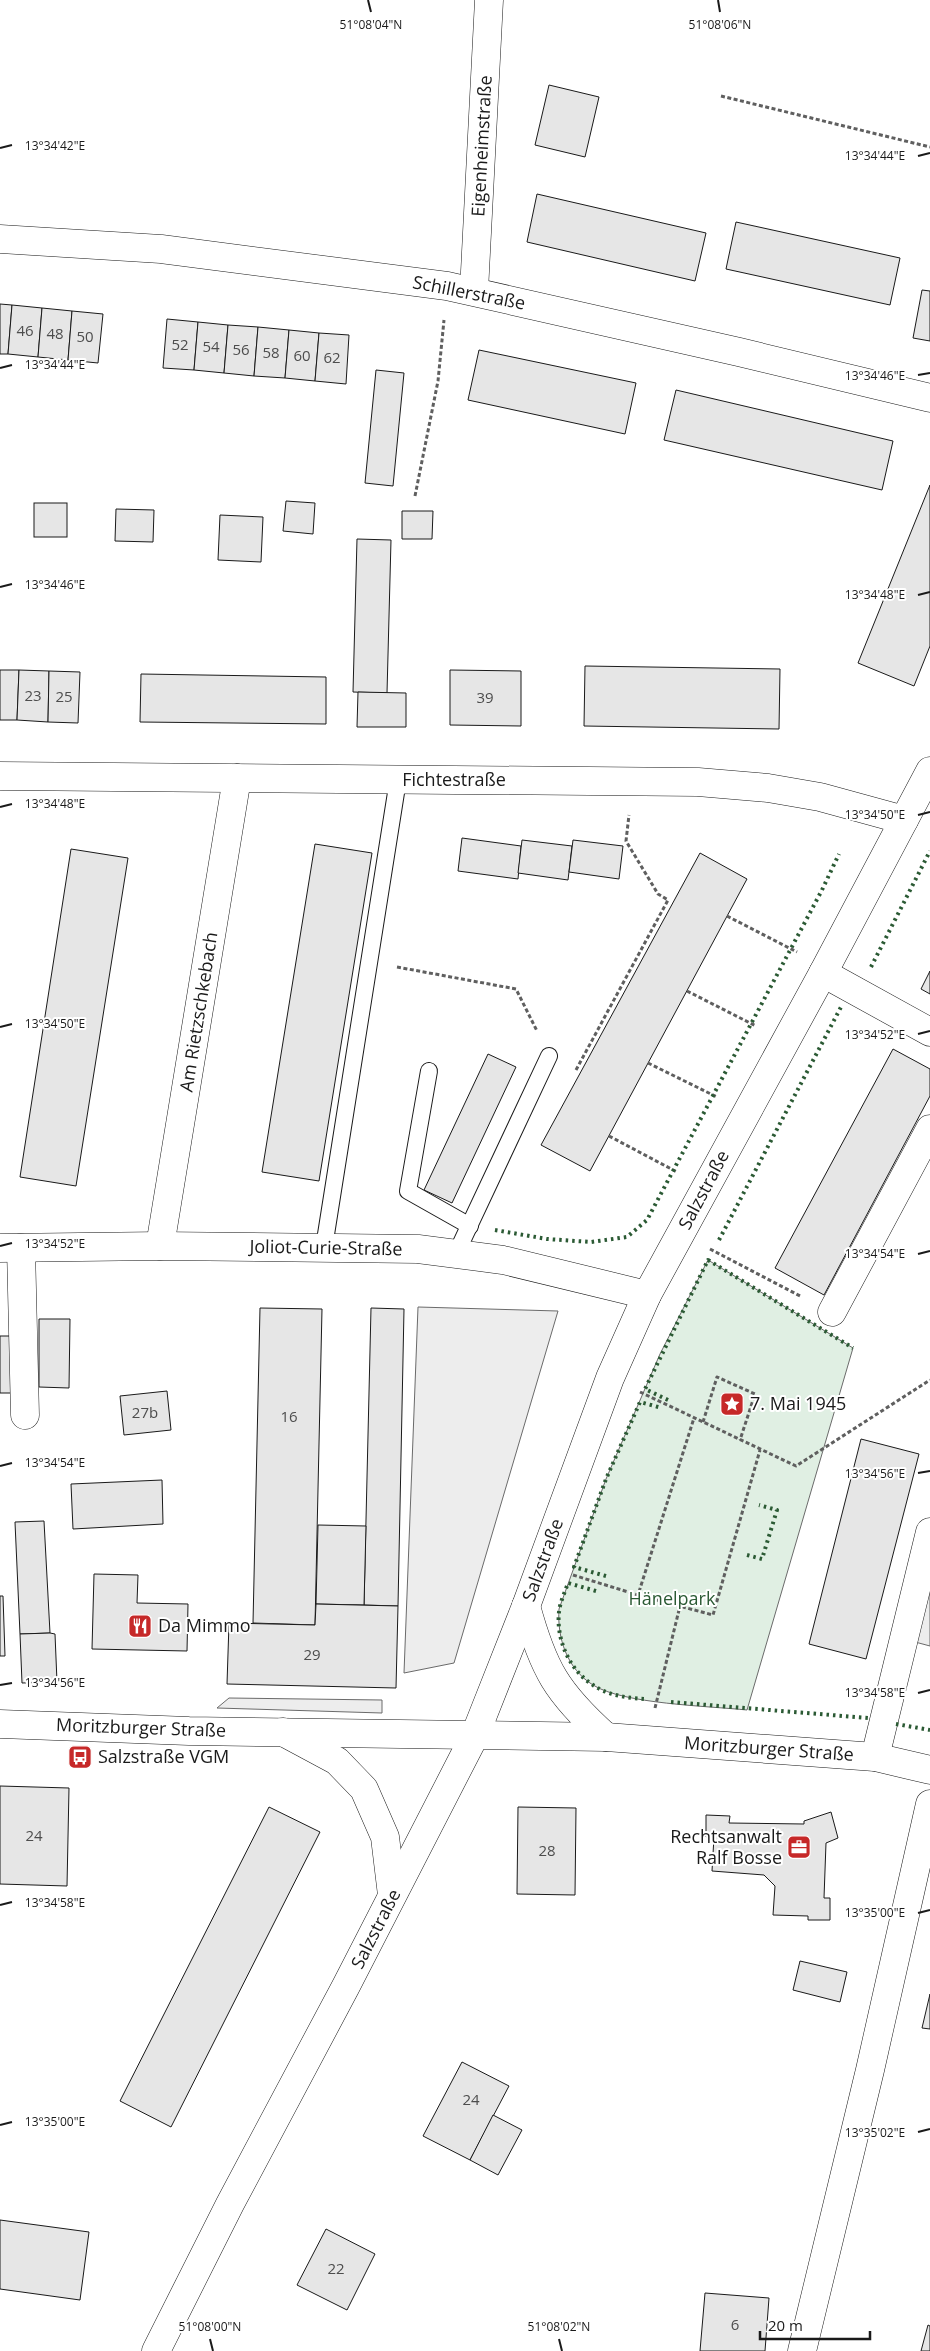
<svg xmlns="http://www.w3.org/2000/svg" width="930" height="2351" font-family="'Open Sans',sans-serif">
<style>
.green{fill:#e0efe3;stroke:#6a6a6a}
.parking{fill:#ededed;stroke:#6a6a6a}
.building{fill:#e6e6e6;stroke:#1a1a1a}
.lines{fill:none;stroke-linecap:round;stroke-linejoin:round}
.lane-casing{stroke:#1a1a1a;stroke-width:18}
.street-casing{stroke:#1a1a1a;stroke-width:29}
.secondary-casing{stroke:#1a1a1a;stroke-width:29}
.path{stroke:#5f5f5f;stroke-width:3;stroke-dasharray:4 2.5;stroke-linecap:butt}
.lane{stroke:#fff;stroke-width:16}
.street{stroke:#fff;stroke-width:28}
.secondary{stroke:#fff;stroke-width:28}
.hedge{stroke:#2b5a34;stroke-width:4;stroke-dasharray:2.5 4;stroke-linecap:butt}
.ticks{fill:none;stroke:#1a1a1a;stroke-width:2}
.labels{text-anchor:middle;stroke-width:4;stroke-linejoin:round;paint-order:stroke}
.number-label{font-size:15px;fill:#4d4d4d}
.street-label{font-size:18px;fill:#1a1a1a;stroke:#fff}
.poi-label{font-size:18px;fill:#1a1a1a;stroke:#fff;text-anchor:start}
.park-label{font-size:18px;fill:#2b5a34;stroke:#fff}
.ticks-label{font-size:12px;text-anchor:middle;fill:#1a1a1a;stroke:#fff;stroke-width:4;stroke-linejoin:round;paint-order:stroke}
</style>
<rect width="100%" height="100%" fill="#fff"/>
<path class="green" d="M708 1260 853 1348 747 1710C708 1706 623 1704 593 1685 567 1669 557 1638 559 1609L606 1479 660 1354Z"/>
<g class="parking">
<path d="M418 1307 558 1311 454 1663 404 1673Z"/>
<path d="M930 1539V1646L904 1639Z"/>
<path d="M229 1698 382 1700V1713L217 1708Z"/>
</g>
<g class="building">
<path d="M549 85 599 97 585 157 535 145Z"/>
<path d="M537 194 706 233 695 281 527 242Z"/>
<path d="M736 222 900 258 890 305 726 269Z"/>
<path d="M922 290 930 291V341L913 338Z"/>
<path d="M0 304 12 305 8 354H0Z"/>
<path d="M12 305 42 308 38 357 8 354Z"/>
<path d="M42 308 72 311 68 360 38 357Z"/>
<path d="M72 311 103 314 98 363 68 360Z"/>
<path d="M167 319 198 322 194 370 163 368Z"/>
<path d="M198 322 228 325 224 373 194 370Z"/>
<path d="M228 325 258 327 254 376 224 373Z"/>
<path d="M258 327 289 330 285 378 254 376Z"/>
<path d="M289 330 319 333 315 381 285 378Z"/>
<path d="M319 333 349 335 346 384 315 381Z"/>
<path d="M479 350 636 383 625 434 468 400Z"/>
<path d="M376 370 404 373 393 486 365 483Z"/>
<path d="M676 390 893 441 882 490 664 440Z"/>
<path d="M930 485V646L914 686 858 663Z"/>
<path d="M286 501 315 503 313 534 283 531Z"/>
<rect x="34" y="503" width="33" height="34"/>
<path d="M116 509 154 510 153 542 115 541Z"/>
<path d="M402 511H433L432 539H402Z"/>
<path d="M220 515 263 517 261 562 218 560Z"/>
<path d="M357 539 391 540 387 693 353 692Z"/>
<path d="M585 666 780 669 779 729 584 726Z"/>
<path d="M0 670H19L17 720H0Z"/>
<path d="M19 670 49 671 48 722 17 720Z"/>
<path d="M450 670 521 671V726L450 725Z"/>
<path d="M49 671 80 672 78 723 48 722Z"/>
<path d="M141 674 326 677V724L140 722Z"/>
<path d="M358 692 406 693V727H357Z"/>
<path d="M462 838 521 846 518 879 458 871Z"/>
<path d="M522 840 572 846 568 880 518 873Z"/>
<path d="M573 840 623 846 619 879 569 872Z"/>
<path d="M315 844 372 853 319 1181 262 1172Z"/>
<path d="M71 849 128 858 76 1186 20 1177Z"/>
<path d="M700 853 747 879 590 1171 541 1145Z"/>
<path d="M930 971V994L921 989Z"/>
<path d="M893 1049 930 1069V1096L824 1295 775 1268Z"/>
<path d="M488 1054 516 1067 452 1203 424 1190Z"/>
<path d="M260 1308 322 1309 315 1625 253 1623Z"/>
<path d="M371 1308 404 1309 398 1606 364 1605Z"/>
<path d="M39 1319H70L69 1388 39 1387Z"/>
<rect x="0" y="1336" width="12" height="57"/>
<path d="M167 1391 171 1430 124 1435 120 1396Z"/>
<path d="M861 1439 919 1454 866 1659 809 1644Z"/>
<path d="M162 1480 163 1524 73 1529 71 1484Z"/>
<path d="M44 1521 50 1633 20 1634 15 1522Z"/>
<path d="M318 1525 366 1526 364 1605 316 1604Z"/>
<path d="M94 1574 138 1575 137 1603 188 1604 187 1651 92 1649Z"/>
<path d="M0 1596H3L5 1656H0Z"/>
<path d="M316 1604 398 1606 396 1688 227 1684 229 1623 315 1625Z"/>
<path d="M50 1633 55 1634 57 1682 22 1683 20 1634Z"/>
<path d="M0 1786 69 1788 67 1886 0 1884Z"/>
<path d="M269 1807 320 1832 171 2127 120 2101Z"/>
<path d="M518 1807 576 1808 575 1895 517 1894Z"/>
<path d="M831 1812 838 1838 826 1843 824 1898H830V1920H808V1916L773 1915 775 1886 764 1875 712 1871 714 1837H706V1815L730 1816 729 1823 804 1824V1821Z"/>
<path d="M800 1961 847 1972 840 2002 793 1990Z"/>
<path d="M930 1994V2029L922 2028Z"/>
<path d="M462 2062 509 2086 470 2160 423 2136Z"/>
<path d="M493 2115 522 2130 498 2175 470 2160Z"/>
<path d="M0 2220 89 2232 80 2300 0 2289Z"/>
<path d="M326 2229 375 2254 347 2310 297 2285Z"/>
<path d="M705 2293 769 2298 765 2351H700Z"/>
<path d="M928 2325 930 2326V2351H921Z"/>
</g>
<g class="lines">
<g class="lane-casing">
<g id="lane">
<path d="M429 1071 408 1191 470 1226"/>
<path d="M324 1247 398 780"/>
<path d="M456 1254 549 1056"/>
</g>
</g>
<g class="street-casing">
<g id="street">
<path d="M0 239 161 249 447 286 739 352 930 398"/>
<path d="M474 291 489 0"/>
<path d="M0 776 698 782 768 788 820 797 904 820"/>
<path d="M823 973 930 1032"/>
<path d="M160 1246 237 778"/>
<path d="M0 1248 160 1246 418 1249 503 1260 647 1295"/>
<path d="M21 1248 25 1415"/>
<path d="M832 1312 930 1129"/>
<path d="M526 1606C543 1669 557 1693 606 1737"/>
<path d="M283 1732 337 1761 364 1789 385 1837 392 1895"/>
<path d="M875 1757 930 1532"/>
<path d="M156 2351 230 2204 346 1986 475 1735 526 1606 610 1378 647 1295 823 973 930 771"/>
<path d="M802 2351 870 2070 930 1804"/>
</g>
</g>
<g class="secondary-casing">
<path id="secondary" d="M0 1724 189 1731 606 1737 875 1757 930 1770"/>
</g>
<g class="path">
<path d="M721 96 930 147"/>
<path d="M415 496 438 381 444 320"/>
<path d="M727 916 797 952"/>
<path d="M397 967 516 989 537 1031"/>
<path d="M687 991 756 1026"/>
<path d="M648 1063 717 1097"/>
<path d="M576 1070 668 900 658 894 626 841 629 815"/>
<path d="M609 1136 677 1172"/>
<path d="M710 1249 802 1297"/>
<path d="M640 1392 796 1466 930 1380"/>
<path d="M703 1422 717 1377 755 1394 740 1440"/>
<path d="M573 1575 638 1595 694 1418"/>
<path d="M638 1595 713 1615 760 1450"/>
<path d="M655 1708 680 1606"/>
</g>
<use href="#lane" class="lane"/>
<use href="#street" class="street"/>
<use href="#secondary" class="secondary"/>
<g class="hedge">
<path d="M871 967 930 851"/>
<path d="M495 1230 547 1239 591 1242 627 1237 647 1220 822 890 839 854"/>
<path d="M719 1240 841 1007"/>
<path d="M668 1400 645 1389 708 1260 853 1348"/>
<path d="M747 1555 762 1559 777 1510 759 1505"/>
<path d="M606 1576 574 1567 606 1479 640 1402 662 1408"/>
<path d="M596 1591 568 1583C565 1592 560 1602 559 1612 556 1639 569 1670 593 1685 607 1695 627 1698 644 1699"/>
<path d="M671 1702 868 1718"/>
<path d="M896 1724 930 1730"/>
</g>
</g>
<path class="ticks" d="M368 0 371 12M718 0 720 12M0 148 12 145M918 156 930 153M0 368 12 365M918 375 930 373M0 587 12 584M918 595 930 592M0 807 12 804M918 815 930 812M0 1027 12 1024M918 1034 930 1031M0 1246 12 1243M918 1254 930 1251M0 1466 12 1463M918 1473 930 1471M0 1685 12 1683M918 1693 930 1690M0 1905 12 1902M918 1913 930 1910M0 2125 12 2122M918 2132 930 2129M210 2339 213 2351M559 2339 562 2351"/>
<defs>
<g id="sight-square" transform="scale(1.25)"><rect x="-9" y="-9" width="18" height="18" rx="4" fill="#c62828" stroke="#fff"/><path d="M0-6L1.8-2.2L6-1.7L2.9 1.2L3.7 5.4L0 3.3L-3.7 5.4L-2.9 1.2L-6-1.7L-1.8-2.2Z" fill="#fff"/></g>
<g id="restaurant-square" transform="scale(1.25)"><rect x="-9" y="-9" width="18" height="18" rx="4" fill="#c62828" stroke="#fff"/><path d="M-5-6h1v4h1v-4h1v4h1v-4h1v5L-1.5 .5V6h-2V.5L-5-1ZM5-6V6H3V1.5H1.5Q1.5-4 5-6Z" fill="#fff"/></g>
<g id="bus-square" transform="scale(1.25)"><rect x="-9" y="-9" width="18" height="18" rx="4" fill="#c62828" stroke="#fff"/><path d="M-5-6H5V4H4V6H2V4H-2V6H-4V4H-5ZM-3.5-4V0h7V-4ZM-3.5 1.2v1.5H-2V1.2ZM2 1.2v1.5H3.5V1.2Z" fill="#fff"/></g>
<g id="office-square" transform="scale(1.25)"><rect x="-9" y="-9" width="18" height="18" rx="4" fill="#c62828" stroke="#fff"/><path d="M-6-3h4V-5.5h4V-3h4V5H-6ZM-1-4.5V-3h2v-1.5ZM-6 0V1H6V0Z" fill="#fff"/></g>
</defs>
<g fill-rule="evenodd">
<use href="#sight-square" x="732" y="1404"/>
<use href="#restaurant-square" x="140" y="1626"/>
<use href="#bus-square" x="80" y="1757"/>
<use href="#office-square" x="799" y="1847"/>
</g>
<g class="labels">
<g class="number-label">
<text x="25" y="336">46</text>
<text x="55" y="339">48</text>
<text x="85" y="342">50</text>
<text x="180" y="350">52</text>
<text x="211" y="352">54</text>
<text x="241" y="355">56</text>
<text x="271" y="358">58</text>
<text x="302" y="361">60</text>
<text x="332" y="363">62</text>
<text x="33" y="701">23</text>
<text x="64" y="702">25</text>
<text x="485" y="703">39</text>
<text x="145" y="1418">27b</text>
<text x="289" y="1422">16</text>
<text x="312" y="1660">29</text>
<text x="34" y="1841">24</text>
<text x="547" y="1856">28</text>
<text x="471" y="2105">24</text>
<text x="336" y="2274">22</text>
<text x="735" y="2330">6</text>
</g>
<g class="street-label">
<text transform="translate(482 146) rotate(-87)" y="6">Eigenheimstraße</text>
<text transform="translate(469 293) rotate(11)" y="6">Schillerstraße</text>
<text x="454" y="786">Fichtestraße</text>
<text transform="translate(199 1012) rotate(-81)" y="6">Am Rietzschkebach</text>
<text transform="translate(704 1190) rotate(-62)" y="6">Salzstraße</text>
<text transform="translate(326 1248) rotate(1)" y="6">Joliot-Curie-Straße</text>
<text transform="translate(543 1560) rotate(-70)" y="6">Salzstraße</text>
<text transform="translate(141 1728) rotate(2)" y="6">Moritzburger Straße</text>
<text transform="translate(769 1749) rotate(4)" y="6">Moritzburger Straße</text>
<text transform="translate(376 1929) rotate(-63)" y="6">Salzstraße</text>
</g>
<g class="poi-label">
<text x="750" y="1410">7. Mai 1945</text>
<text x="158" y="1632">Da Mimmo</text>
<text x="98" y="1763">Salzstraße VGM</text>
<text x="782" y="1843" text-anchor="end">Rechtsanwalt<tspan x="782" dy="21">Ralf Bosse</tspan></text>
</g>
<g class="park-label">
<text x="672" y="1605">Hänelpark</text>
</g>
</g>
<g class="ticks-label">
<text x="371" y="29">51°08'04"N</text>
<text x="720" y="29">51°08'06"N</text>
<text x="55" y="150">13°34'42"E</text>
<text x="875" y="160">13°34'44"E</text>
<text x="55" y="369">13°34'44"E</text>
<text x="875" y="380">13°34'46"E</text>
<text x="55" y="589">13°34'46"E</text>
<text x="875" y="599">13°34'48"E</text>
<text x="55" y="808">13°34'48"E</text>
<text x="875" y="819">13°34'50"E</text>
<text x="55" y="1028">13°34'50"E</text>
<text x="875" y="1039">13°34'52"E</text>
<text x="55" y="1248">13°34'52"E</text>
<text x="875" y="1258">13°34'54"E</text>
<text x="55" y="1467">13°34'54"E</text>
<text x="875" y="1478">13°34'56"E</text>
<text x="55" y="1687">13°34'56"E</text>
<text x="875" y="1697">13°34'58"E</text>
<text x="55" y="1907">13°34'58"E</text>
<text x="875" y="1917">13°35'00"E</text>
<text x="55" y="2126">13°35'00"E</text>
<text x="875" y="2137">13°35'02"E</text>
<text x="210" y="2331">51°08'00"N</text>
<text x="559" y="2331">51°08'02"N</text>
</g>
<path d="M760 2331v8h110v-8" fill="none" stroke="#1a1a1a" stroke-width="2.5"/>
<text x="768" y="2331" font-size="15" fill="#1a1a1a" stroke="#ffffff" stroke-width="4" paint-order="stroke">20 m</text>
</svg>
